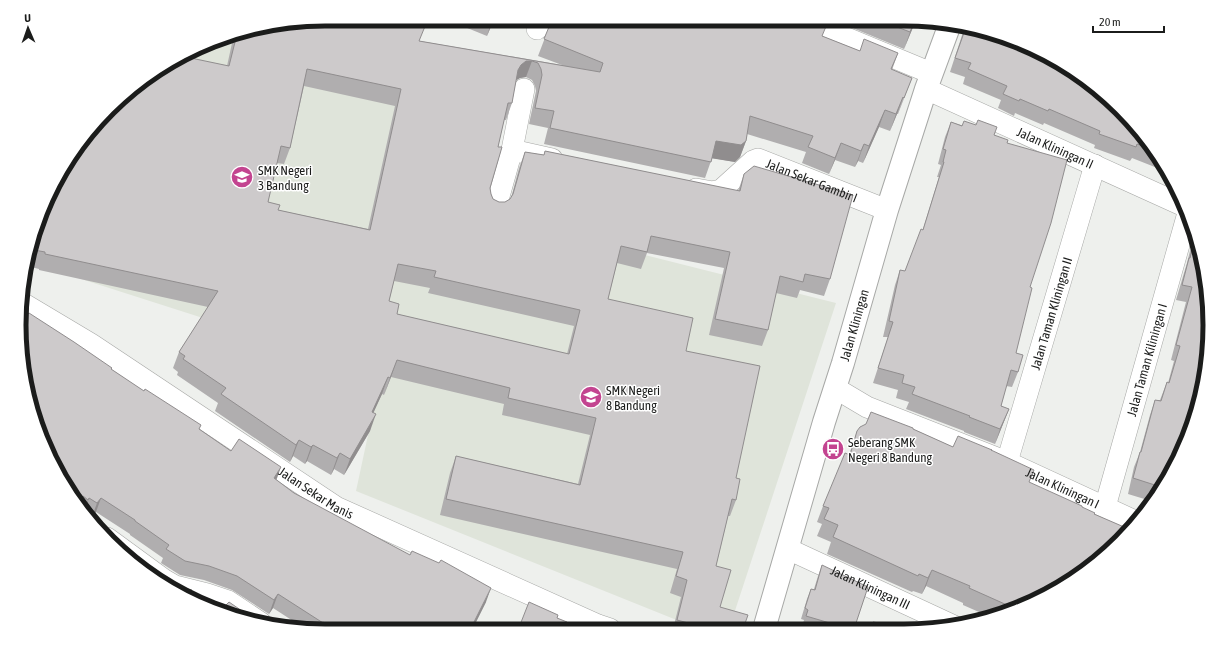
<svg xmlns="http://www.w3.org/2000/svg" width="1229" height="650" font-family="'Asap Condensed',sans-serif">
<style>
.built{fill:#dfe4da}
.lines{fill:none;stroke-linecap:round;stroke-linejoin:round}
.minor-casing{stroke:#a7a8a6;stroke-width:22}
.tertiary-casing{stroke:#a7a8a6;stroke-width:24}
.minor{stroke:#fff;stroke-width:21}
.tertiary{stroke:#fff;stroke-width:22}
.wall{fill:#b0aeaf;fill-rule:evenodd}
.shaded-wall{fill:#908d8e}
.building{fill:#cdcacb;stroke:#908d8e;fill-rule:evenodd}
.labels{text-anchor:middle;stroke-width:3;stroke-linejoin:round;paint-order:stroke}
.street-label{font-size:13px;fill:#1b1c1b;stroke:#fff}
.poi-label{font-size:13px;fill:#1b1c1b;stroke:#fff;text-anchor:start}
.rim{fill:none;stroke:#1b1c1b;stroke-width:5}
</style>
<rect width="100%" height="100%" fill="#eef0ed"/>
<g class="built">
<path d="M325 19H375L369 33 447 59 418 198 836 303 729 629H699L356 491 385 356 306 351 28 262 29 246 70 155 139 82 226 35Z"/>
<path d="M502 19H533L529 29Z"/>
</g>
<g class="lines">
<g class="minor-casing">
<g id="minor">
<path d="M803 20 931 73"/>
<path d="M537 29 541 19"/>
<path id="s1" d="M926 89 1184 206"/>
<path d="M512 150 552 159"/>
<path id="s2" d="M696 189 713 192 721 190 753 161 758 159 887 210"/>
<path d="M496 207 512 150 524 89"/>
<path id="s3" d="M24 304 91 344 336 507 598 625 610 629"/>
<path id="s4" d="M835 388 867 407 1007 462 1137 522"/>
<path id="s5" d="M1007 462 1095 165"/>
<path id="s6" d="M1105 507 1188 213"/>
<path d="M107 538 163 579 175 586 207 594 228 601 261 623"/>
<path id="s7" d="M788 549 954 626"/>
</g>
</g>
<g class="tertiary-casing">
<g id="tertiary">
<path id="s8" d="M764 629 824 422 843 363 887 210 926 89 950 24"/>
</g>
</g>
<use href="#minor" class="minor"/>
<use href="#tertiary" class="tertiary"/>
</g>
<g class="wall">
<path d="M325 19 420 41 562 65 538 56 551 22 743 25 782 27 784 26V25L779 21 775 19 816 20 822 36 860 51 898 53 892 70 912 78 898 114H897L890 131 879 127 863 163 858 161 855 167 835 160 829 174 802 163 806 152 747 134 746 141 740 157 735 162 712 158 705 178 544 144 548 128 529 124 536 91 535 86 532 80 526 77 520 78 516 80 512 103 506 120H504L498 147 490 188 491 194 493 199 499 202H505L510 199 511 198 519 168 525 152 544 155 545 151 738 191 744 174 830 279 824 296 800 290 797 298 776 293 768 330 762 346 709 335 724 268 647 253 641 269 617 263 608 299 686 351 736 478V500L730 516H728L716 566 720 607 743 629H673L681 597 670 593 677 569 440 515 450 473 456 456 578 484 590 435 502 415 504 404 391 377 384 395 382 394 373 413 370 431 344 475 334 469 331 475 307 461 305 464 293 456 290 462 215 411 218 403 177 375 178 372 173 368 179 352 208 307 39 270V269L27 266 29 246 227 66 234 34ZM304 86 395 106 368 229 278 210 268 202 277 163 284 164 290 148ZM394 281 430 288 428 293 574 326 567 354 397 314 389 301Z"/>
<path d="M445 19H494L487 36Z"/>
<path d="M833 20H916L904 49Z"/>
<path d="M965 26 983 29 1134 123 1170 173 1132 158 1130 161 1094 148 1095 145 1044 123 1043 125 1015 113 1014 116 998 108 1001 100 963 84 965 77 950 72Z"/>
<path d="M951 122 994 135 1007 143 1030 287 1016 353 1018 372 1012 387 1006 386 1001 406 1009 409 995 444 964 432V431L906 409 909 402 896 398 898 390 873 383 888 337H883L895 285 900 270 905 271 923 229 939 177H937L941 165 938 164 945 137Z"/>
<path d="M1196 236 1178 461 1151 501 1128 494 1134 467 1140 452 1150 415 1155 400H1160L1167 382 1168 383 1174 361 1171 360 1186 302 1176 300 1184 273 1187 263 1190 251Z"/>
<path d="M111 369 231 451 276 480 294 493 486 602 472 630H307L273 608 269 614 232 590 204 580 180 575 161 563 163 558 130 535V534L96 512 92 517 87 513 42 442Z"/>
<path d="M913 429 953 447 991 450 1029 482 1021 608 988 616 963 605V603L926 586 922 594 913 591 912 592 827 554 831 542 817 536 822 524 817 522 823 506 849 455 857 431Z"/>
<path d="M822 565 854 629H810L802 627 804 620 801 619 807 599 811 589H814L818 576Z"/>
</g>
<g class="shaded-wall">
<path d="M492 19H494L487 36Z"/>
<path d="M915 20H916L904 49 910 32Z"/>
<path d="M526 61H532L526 77 520 78 515 81 518 70 521 65Z"/>
<path d="M903 97 897 114 890 131 896 114Z"/>
<path d="M885 110 879 127 863 163 869 146Z"/>
<path d="M716 141H746L740 157 735 162 710 158Z"/>
<path d="M841 143 835 160 829 174 835 158Z"/>
<path d="M864 144 858 161 855 167 861 151Z"/>
<path d="M397 360 391 377 384 395 390 378Z"/>
<path d="M388 377 382 394 366 429 372 412Z"/>
<path d="M1009 409 995 444 1000 429Z"/>
<path d="M376 414 370 431 344 475 350 459Z"/>
<path d="M299 440 293 456 290 462 296 445Z"/>
<path d="M313 445 307 461 305 464 311 447Z"/>
<path d="M340 453 334 469 331 475 337 458Z"/>
<path d="M281 467 276 481 274 478Z"/>
<path d="M89 498 85 510 84 509Z"/>
<path d="M101 498 96 512 92 517 97 503Z"/>
<path d="M932 570 926 586 922 594 928 578Z"/>
<path d="M491 588 486 602 472 630H470Z"/>
<path d="M192 590 188 599 187 596Z"/>
<path d="M278 594 273 608 269 614 274 600Z"/>
</g>
<g class="building">
<path d="M325 19H428L419 41 600 72 603 63 544 39 551 22 553 19H555L562 22 563 19H730L743 25 745 19H758L775 27H782L787 25 791 20H816L827 24 822 36 860 51 864 39 898 53 891 69 912 78 904 98 903 97 896 114 885 110 869 146 864 144 861 151 841 143 835 158 808 147 813 136 750 116 746 141 741 145 716 141 711 162 550 128 554 111 535 108 542 75 541 69 538 63 532 61H526L521 65 518 70 512 103H508L498 147H502L490 188 491 194 493 199 499 202H505L510 199 513 194 525 152 544 155 545 151 740 191 744 174 754 166 853 195 830 279 805 274 803 282 780 276 768 330 715 319 730 252 651 236 647 252 621 246 608 299 693 318 686 351 760 366 736 478 740 479 736 500 732 499 716 566 731 570 720 607 748 615 743 629H711L677 620 687 580 676 576 683 552 446 499 456 456 580 485 596 418 508 398 510 388 397 360 390 378 388 377 372 412 376 414 350 459 340 453 337 458 313 445 311 447 299 440 296 445 221 394 226 388 183 359 185 356 179 352 218 291 45 254V252L29 249V246L70 155 139 82 186 57 229 66 237 34ZM307 69 401 89 370 230 278 210 280 205 268 202 281 146 290 148ZM398 264 436 271 434 277 580 310 569 354 397 314 399 304 389 301Z"/>
<path d="M879 20H915L910 32Z"/>
<path d="M966 27 983 29 1040 51 1090 82 1134 123 1154 150 1137 144 1136 147 1099 134 1100 131 1049 109 1048 111 1020 99 1019 101 1003 94 1007 86 968 69 971 63 955 58Z"/>
<path d="M978 120 997 127 994 135 1008 140 1007 143 1067 160 1051 223 1030 287 1032 288 1016 353 1023 355 1018 372 1011 370 1001 406 1009 409 1000 429 969 417 970 416 912 394 915 387 902 383 904 375 878 368 893 322 889 321 900 270 905 271 921 229 923 230 944 162H943L946 150 943 149 951 122 962 126 964 121 976 125Z"/>
<path d="M1196 236 1207 285 1209 345 1200 404 1178 461 1161 487 1133 478 1140 452H1141L1155 400 1161 401 1167 382 1169 383 1180 346 1176 345 1192 287 1182 285 1189 258H1190Z"/>
<path d="M29 313 74 342 112 368 111 369 144 391 145 389 201 425 199 429 231 451 239 439 281 467 274 478 294 493 410 555 412 551 439 563 441 560 491 588 470 630H334L278 594 274 600 237 576 209 566 185 561 166 549 169 545 135 521V520L101 498 97 503 89 498 88 500 83 496 79 502 42 442 20 345 23 314 26 316Z"/>
<path d="M871 412 913 428V429L953 447 958 436 992 450H991L1034 470 1029 482 1082 506V507L1095 513 1094 514 1131 530 1090 568 1021 608 1016 609 969 588 970 586 932 570 928 578 919 574 918 576 833 537 838 525 824 519 829 508 823 506 845 453 850 455 857 431 860 427 866 424Z"/>
<path d="M822 565 868 587 854 629H850L806 616 808 610 805 608 811 589 815 590Z"/>
<path d="M169 583 176 586 192 590 187 596 193 601 189 599 167 586Z"/>
<path d="M229 602 258 622 264 624 267 623V624L246 621 220 611Z"/>
<path d="M529 602 558 615 557 618 567 622 565 626 569 628V630H518Z"/>
<path d="M873 622 908 628 872 629Z"/>
</g>
<defs>
<g id="school-disc" transform="scale(1.15)"><circle r="9.5" fill="#c34490" stroke="#fff"/><path d="M0-5L7-2L0 1L-7-2ZM-4 1L0 2.5L4 1V4Q0 6-4 4Z" fill="#fff"/></g>
<g id="bus-disc" transform="scale(1.15)"><circle r="9.5" fill="#c34490" stroke="#fff"/><path d="M-5-6H5V4H4V6H2V4H-2V6H-4V4H-5ZM-3.5-4V0h7V-4ZM-3.5 1.2v1.5H-2V1.2ZM2 1.2v1.5H3.5V1.2Z" fill="#fff"/></g>
</defs>
<g fill-rule="evenodd">
<use href="#school-disc" x="242" y="177"/>
<use href="#school-disc" x="591" y="397"/>
<use href="#bus-disc" x="833" y="449"/>
</g>
<g class="labels">
<g class="street-label">
<text dy="5" stroke="none"><textPath href="#s1" startOffset="142">Jalan Kliningan II</textPath></text>
<text dy="5" stroke="none"><textPath href="#s2" startOffset="132">Jalan Sekar Gambir I</textPath></text>
<text dy="5" stroke="none"><textPath href="#s5" startOffset="155">Jalan Taman Kliningan II</textPath></text>
<text dy="5" stroke="none"><textPath href="#s8" startOffset="317">Jalan Kliningan</textPath></text>
<text dy="5" stroke="none"><textPath href="#s6" startOffset="153">Jalan Taman Kiliningan I</textPath></text>
<text dy="5" stroke="none"><textPath href="#s4" startOffset="249">Jalan Kliningan I</textPath></text>
<text dy="5" stroke="none"><textPath href="#s3" startOffset="348">Jalan Sekar Manis</textPath></text>
<text dy="5" stroke="none"><textPath href="#s7" startOffset="91">Jalan Kliningan III</textPath></text>
</g>
<g class="poi-label">
<text x="258" y="175">SMK Negeri<tspan x="258" dy="15">3 Bandung</tspan></text>
<text x="606" y="395">SMK Negeri<tspan x="606" dy="15">8 Bandung</tspan></text>
<text x="848" y="447">Seberang SMK<tspan x="848" dy="15">Negeri 8 Bandung</tspan></text>
</g>
</g>
<path d="M0 0H1229V650H0ZM325 26H904A299 299 0 0 1 1203 325V325A299 299 0 0 1 904 624H325A299 299 0 0 1 26 325V325A299 299 0 0 1 325 26Z" fill="#fff" fill-rule="evenodd"/>
<path class="rim" d="M325 26H904A299 299 0 0 1 1203 325V325A299 299 0 0 1 904 624H325A299 299 0 0 1 26 325V325A299 299 0 0 1 325 26Z"/>
<g transform="translate(28 28) rotate(358)" stroke="#ffffff" stroke-width="3" paint-order="stroke">
<path d="M0-3L7 15L0 10L-7 15Z" fill="#1b1c1b"/>
<text y="-6" font-size="11" font-weight="bold" text-anchor="middle" fill="#1b1c1b">U</text>
</g>
<path d="M1093 26v6h71v-6" fill="none" stroke="#1b1c1b" stroke-width="2"/>
<text x="1099" y="26" font-size="12" fill="#1b1c1b" stroke="#ffffff" stroke-width="3" paint-order="stroke">20 m</text>
</svg>
